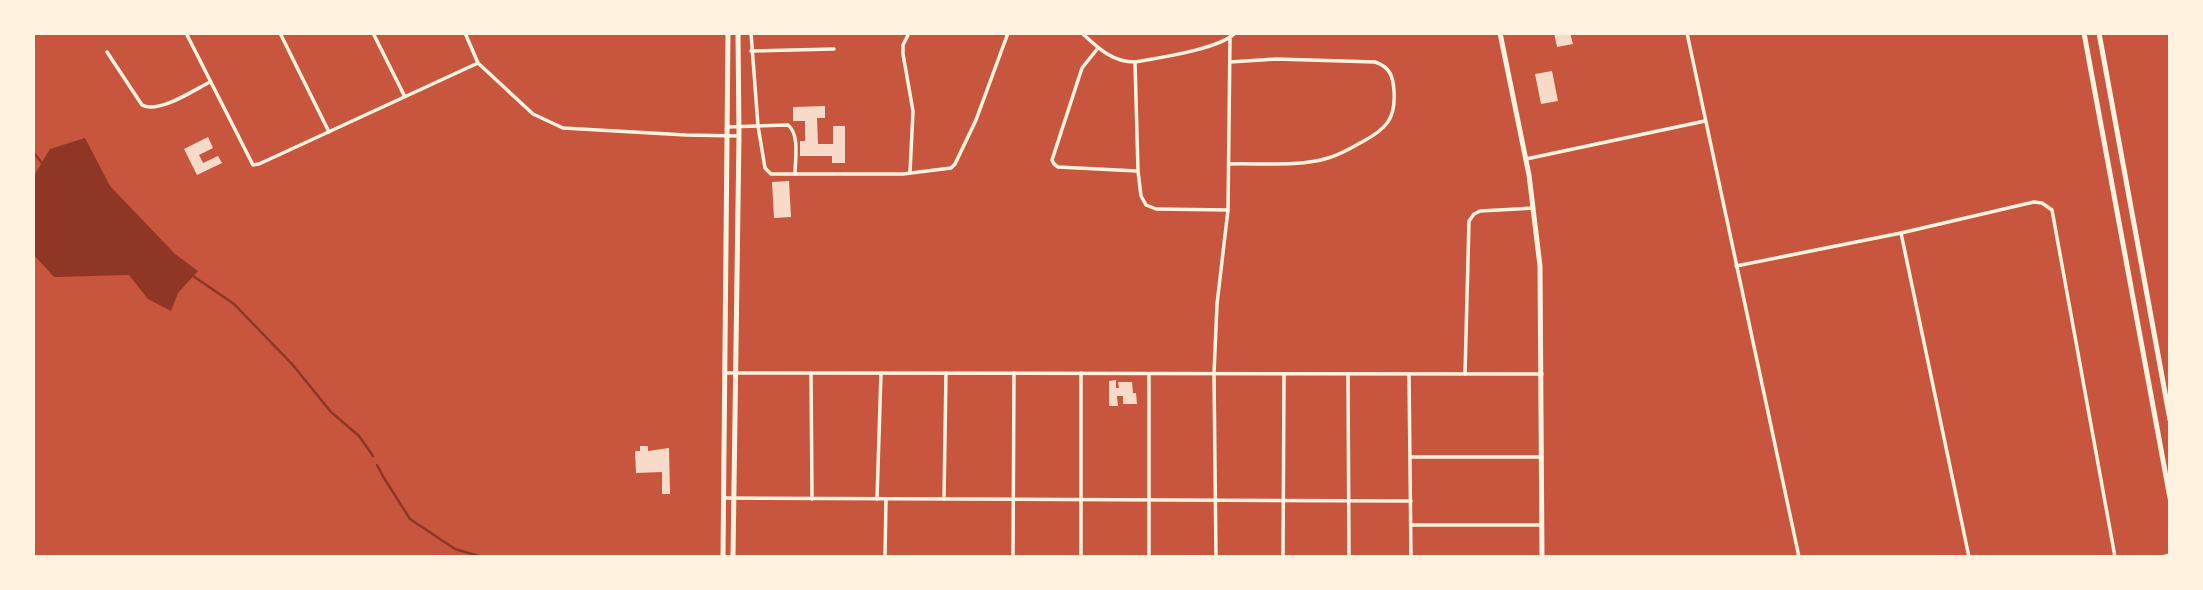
<svg xmlns="http://www.w3.org/2000/svg" width="2203" height="590" font-family="'Archivo Narrow',sans-serif">
<style>
.water{fill:#8f3625}
.lines{fill:none;stroke-linecap:round;stroke-linejoin:round}
.stream{stroke:#8f3625;stroke-width:2.5}
.building{fill:#f7dbc8}
.minor{stroke:#fff3e0;stroke-width:3.5}
.tertiary{stroke:#fff3e0;stroke-width:5}
.secondary{stroke:#fff3e0;stroke-width:5}
</style>
<rect width="100%" height="100%" fill="#c8553d"/>
<path class="water" d="M85 138 110 186 175 254 198 271 178 293 171 311 148 299 129 275 54 277 33 254V177L50 149Z"/>
<g class="lines">
<g class="stream">
<path d="M33 152 42 163"/>
<path d="M193 276 234 304 292 364 331 412 359 436 373 456"/>
<path d="M377 465 384 478 410 519 455 549 482 557"/>
</g>
</g>
<g class="building">
<path d="M1554 33H1570L1573 44 1557 47Z"/>
<path d="M1552 71 1558 101 1541 104 1535 74Z"/>
<path d="M825 106V118H817L818 144H833V126H845V163H832V156H800V141H805V121H793V107Z"/>
<path d="M208 137 213 148 199 155 203 163 218 156 222 163 197 175 184 149Z"/>
<path d="M789 181 791 217 774 218 772 182Z"/>
<path d="M1116 380V388H1119L1118 382H1132L1133 393H1136L1137 404H1123V396H1117L1118 406H1109V381Z"/>
<path d="M640 446H648V451L669 448 670 494H662V472L636 473 635 451H640Z"/>
</g>
<g class="lines">
<g class="minor">
<path d="M186 33 253 165 259 164 478 63"/>
<path d="M280 33 329 132"/>
<path d="M373 33 404 95"/>
<path d="M465 33 478 63 533 114 563 128 686 135 739 136"/>
<path d="M751 33 758 126 765 168 771 174H903L951 168 955 164 976 120 1008 33"/>
<path d="M909 33 903 45V54L913 111 910 172"/>
<path d="M1082 33C1098 48 1112 62 1135 62 1158 58 1220 49 1235 33"/>
<path d="M1687 33 1799 557"/>
<path d="M1098 48 1082 68 1052 160 1054 164 1058 167 1137 171"/>
<path d="M751 51 834 49"/>
<path d="M107 52 142 105C159 114 194 90 210 82"/>
<path d="M1135 62 1138 171 1141 196 1146 205 1156 209 1228 210"/>
<path d="M727 127 788 125C800 135 795 159 795 174"/>
<path d="M1526 159 1705 121"/>
<path d="M1230 164C1259 163 1300 167 1328 158 1340 155 1351 148 1362 142 1386 129 1396 119 1394 91 1393 76 1390 67 1375 62L1276 59 1230 62"/>
<path d="M1901 233 1969 557"/>
<path d="M1736 266 1901 233 2034 202 2042 203 2052 210 2115 557"/>
<path d="M725 373 1542 374"/>
<path d="M811 373 812 499"/>
<path d="M1149 374V557"/>
<path d="M1348 374 1349 557"/>
<path d="M1409 374 1411 557"/>
<path d="M1465 374 1469 221 1474 214 1480 211 1533 208"/>
<path d="M1411 457H1541"/>
<path d="M723 498 1411 501"/>
<path d="M877 499 881 373"/>
<path d="M944 499 946 373"/>
<path d="M1412 525H1542"/>
<path d="M885 557 886 499"/>
<path d="M1013 557 1014 373"/>
<path d="M1081 557V373"/>
<path d="M1216 557 1214 374 1217 304 1228 210 1230 39"/>
<path d="M1283 557 1284 374"/>
<path d="M2162 557 2170 555"/>
</g>
<g class="tertiary">
<path d="M1500 33 1529 175 1540 266 1542 557"/>
<path d="M723 557 728 33"/>
<path d="M733 557 739 136 738 33"/>
</g>
<g class="secondary">
<path d="M2084 33 2170 498"/>
<path d="M2099 33 2170 420"/>
</g>
</g>
<rect width="2203" height="590" fill="none" stroke="#fff3e0" stroke-width="70"/>
</svg>
